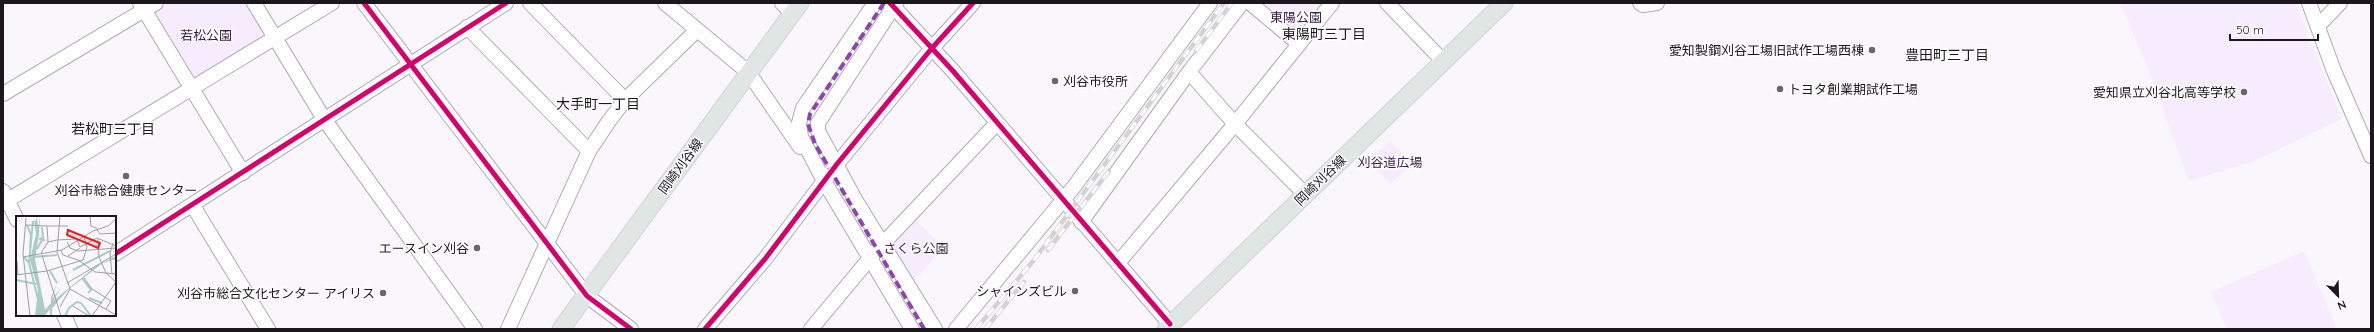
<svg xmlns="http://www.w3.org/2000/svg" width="2374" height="332" font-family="Quicksand,'Noto Sans JP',sans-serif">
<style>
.green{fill:#f7ecfd}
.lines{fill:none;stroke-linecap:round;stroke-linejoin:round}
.minor-casing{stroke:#afacb1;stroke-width:16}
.major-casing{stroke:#d4d2d6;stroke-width:19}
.minor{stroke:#fefeff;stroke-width:14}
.major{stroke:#dfe6e4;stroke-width:17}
.rail-casing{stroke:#d3d2d3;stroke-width:4.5}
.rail{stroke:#fff;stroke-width:3;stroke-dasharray:9;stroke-linecap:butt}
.quiet{stroke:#8e44ad;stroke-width:4;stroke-dasharray:8 4;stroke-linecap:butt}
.cycleway-casing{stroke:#fff;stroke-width:8}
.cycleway{stroke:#d6006c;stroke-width:5}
.poi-dot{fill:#69656b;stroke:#fff;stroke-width:1.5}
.labels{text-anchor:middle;stroke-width:3;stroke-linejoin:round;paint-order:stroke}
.park-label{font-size:13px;fill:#3a1848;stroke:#fff}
.poi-label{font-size:13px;fill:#1b171d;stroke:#fff;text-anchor:end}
.street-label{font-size:13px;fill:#1b171d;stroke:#fff}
.neighbourhood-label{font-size:14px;fill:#1b171d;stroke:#fff}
.inset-river{fill:none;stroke:#a9cdc3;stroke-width:2}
.inset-road{fill:none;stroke:#a19da3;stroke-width:1}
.view{fill:#d62828;fill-opacity:0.15;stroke:#d62828;stroke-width:2}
.inset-edge{fill:none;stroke:#1b171d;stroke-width:2}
</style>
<rect width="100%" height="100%" fill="#faf7fc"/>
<g class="green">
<path d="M168 3H250L269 33 196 78 154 12Z"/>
<path d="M1256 3H1326L1298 37Z"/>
<path d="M2120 3H2295L2342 119 2250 163 2189 181 2146 63Z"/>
<path d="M1390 141 1412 163 1391 184 1368 161Z"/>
<path d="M915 219 943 247 913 283 891 246Z"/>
<path d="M2302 252 2305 253 2337 329H2227L2212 294 2213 291Z"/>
</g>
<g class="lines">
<g class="minor-casing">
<g id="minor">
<path d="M140 3 243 173"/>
<path d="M254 3 324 119 475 329"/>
<path d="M364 3 587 296 631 329"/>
<path d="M530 3 625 100"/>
<path d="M665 3 748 72 800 147"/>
<path d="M782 3 793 14"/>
<path d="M875 3 803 108 799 123 801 137 824 181 912 329"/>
<path d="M890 3 953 71 1170 324"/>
<path d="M896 3 818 123V131L856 201 935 329"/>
<path d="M1250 3 1299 44"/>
<path d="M1387 3 1444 62"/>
<path d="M1640 3 1643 5 1657 3"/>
<path d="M2309 3 2334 71 2371 156"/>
<path d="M2318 26 2340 3"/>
<path d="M467 27 589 151"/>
<path d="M1189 72 1235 124 1305 194"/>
<path d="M3 94 156 3"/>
<path d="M3 191 17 220"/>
<path d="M3 203 332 3"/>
<path d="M193 206 268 329"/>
<path d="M1081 222 1189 72 1242 3"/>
<path d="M115 254 506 3"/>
<path d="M1118 263 1235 124 1332 3"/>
<path d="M64 315 70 329"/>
<path d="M508 329 589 151 609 121 625 100 697 30"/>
<path d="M705 329 765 259 837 164 932 48 973 3"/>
<path d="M811 329 876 251 997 123"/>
<path d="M956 329 1073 188 1210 3"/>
</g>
</g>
<g class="major-casing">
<g id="major">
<path d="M561 329 800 3"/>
<path d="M1166 329 1504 3"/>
</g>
</g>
<use href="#minor" class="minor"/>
<use href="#major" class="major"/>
<g class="rail-casing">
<g id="rail">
<path d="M1196 51 1232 3"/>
<path d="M1048 250 1109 171"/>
<path d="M976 329 1034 260 1224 3"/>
<path d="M985 329 1024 282"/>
</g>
</g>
<use href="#rail" class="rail"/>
<path class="quiet" d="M884 3 810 114 808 124 815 144 924 329"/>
<g class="cycleway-casing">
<g id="cycleway">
<path d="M364 3 587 296 631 329"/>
<path d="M890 3 953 71 1170 324"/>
<path d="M115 254 506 3"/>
<path d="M705 329 765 259 837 164 932 48 973 3"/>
</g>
</g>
<use href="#cycleway" class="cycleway"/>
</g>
<g class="poi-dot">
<circle cx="1872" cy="50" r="4"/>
<circle cx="1055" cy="81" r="4"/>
<circle cx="1780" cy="89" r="4"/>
<circle cx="2244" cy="92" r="4"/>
<circle cx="126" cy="176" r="4"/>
<circle cx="477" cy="248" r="4"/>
<circle cx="1075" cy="291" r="4"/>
<circle cx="383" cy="293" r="4"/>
</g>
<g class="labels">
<g class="park-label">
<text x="1296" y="22">東陽公園</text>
<text x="206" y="40">若松公園</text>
<text x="1390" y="167">刈谷道広場</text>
<text x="916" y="253">さくら公園</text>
</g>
<g class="poi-label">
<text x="1864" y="55">愛知製鋼刈谷工場旧試作工場西棟</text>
<text x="1063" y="86" text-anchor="start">刈谷市役所</text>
<text x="1788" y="94" text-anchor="start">トヨタ創業期試作工場</text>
<text x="2236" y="97">愛知県立刈谷北高等学校</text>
<text x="126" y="195" text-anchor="middle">刈谷市総合健康センター</text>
<text x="469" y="253">エースイン刈谷</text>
<text x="1067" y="296">シャインズビル</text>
<text x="375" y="298">刈谷市総合文化センター アイリス</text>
</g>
<g class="street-label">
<text transform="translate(680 166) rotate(-54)" y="5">岡崎刈谷線</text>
<text transform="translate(1320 180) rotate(-44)" y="5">岡崎刈谷線</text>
</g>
<g class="neighbourhood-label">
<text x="1324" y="39">東陽町三丁目</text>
<text x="1947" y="60">豊田町三丁目</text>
<text x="598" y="109">大手町一丁目</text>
<text x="113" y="134">若松町三丁目</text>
</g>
</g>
<g transform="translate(16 216)">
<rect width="100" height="100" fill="#faf7fc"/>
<path d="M24 10 23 19 26 15 27 23 30 22 33 28 29 32 24 30 19 41Z" fill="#f7ecfd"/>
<path d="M21 0 22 11 24 0 23 18 19 43 29 94 35 87V81L41 67 53 57 60 52 41 67 36 83 45 72 52 68 45 72 37 85 80 50 100 40V43L87 47 53 73 28 100H19L22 74 14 44 20 18 18 4 20 5Z" fill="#a9cdc3"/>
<path class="inset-river" d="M11 9 15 19 14 31M23 23 27 22 26 11M21 33 26 24H29M8 41 13 47 22 83M18 41 41 39M13 47 17 5M57 54 94 35M34 55 41 67M66 62 75 74 72 77M0 64 20 68M73 82 86 87M65 87 75 100M35 100V92L41 85M49 100 53 92 61 86 65 87"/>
<path class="inset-road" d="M74 0 75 10 80 12 84 18M10 2 7 38 14 100M10 9 31 10 32 26 41 24M31 10H52M84 18 100 17M82 23 83 41 90 57 100 58M41 24 59 23M61 24 64 31 81 22 100 30M51 26 54 32 62 35 100 32M45 34 47 39 62 44 79 56 90 57 100 66M41 36 54 73M41 36 44 0M25 37 32 26M26 39 45 100M52 40 64 32M7 41 46 34 77 15 92 10 100 3M1 45 2 59M31 55 67 44 71 31 68 21M96 58 94 38 97 27M0 59 31 55M68 62 76 73 95 85 90 93M51 67 100 38M57 90 73 100M44 91 54 73 100 99M76 100 100 66"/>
<path class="view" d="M52 14 84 27 82 32 51 19Z"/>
<rect width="100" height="100" class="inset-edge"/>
</g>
<rect width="2374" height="332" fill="none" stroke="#1b171d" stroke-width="8"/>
<g transform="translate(2338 296) rotate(157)" stroke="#ffffff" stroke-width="3" paint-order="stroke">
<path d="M0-3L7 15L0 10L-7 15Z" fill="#1b171d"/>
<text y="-6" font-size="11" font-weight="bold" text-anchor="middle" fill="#1b171d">N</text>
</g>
<path d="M2230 34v6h88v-6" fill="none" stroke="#1b171d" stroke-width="2"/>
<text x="2236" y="34" font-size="12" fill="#1b171d" stroke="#ffffff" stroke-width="3" paint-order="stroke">50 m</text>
</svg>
